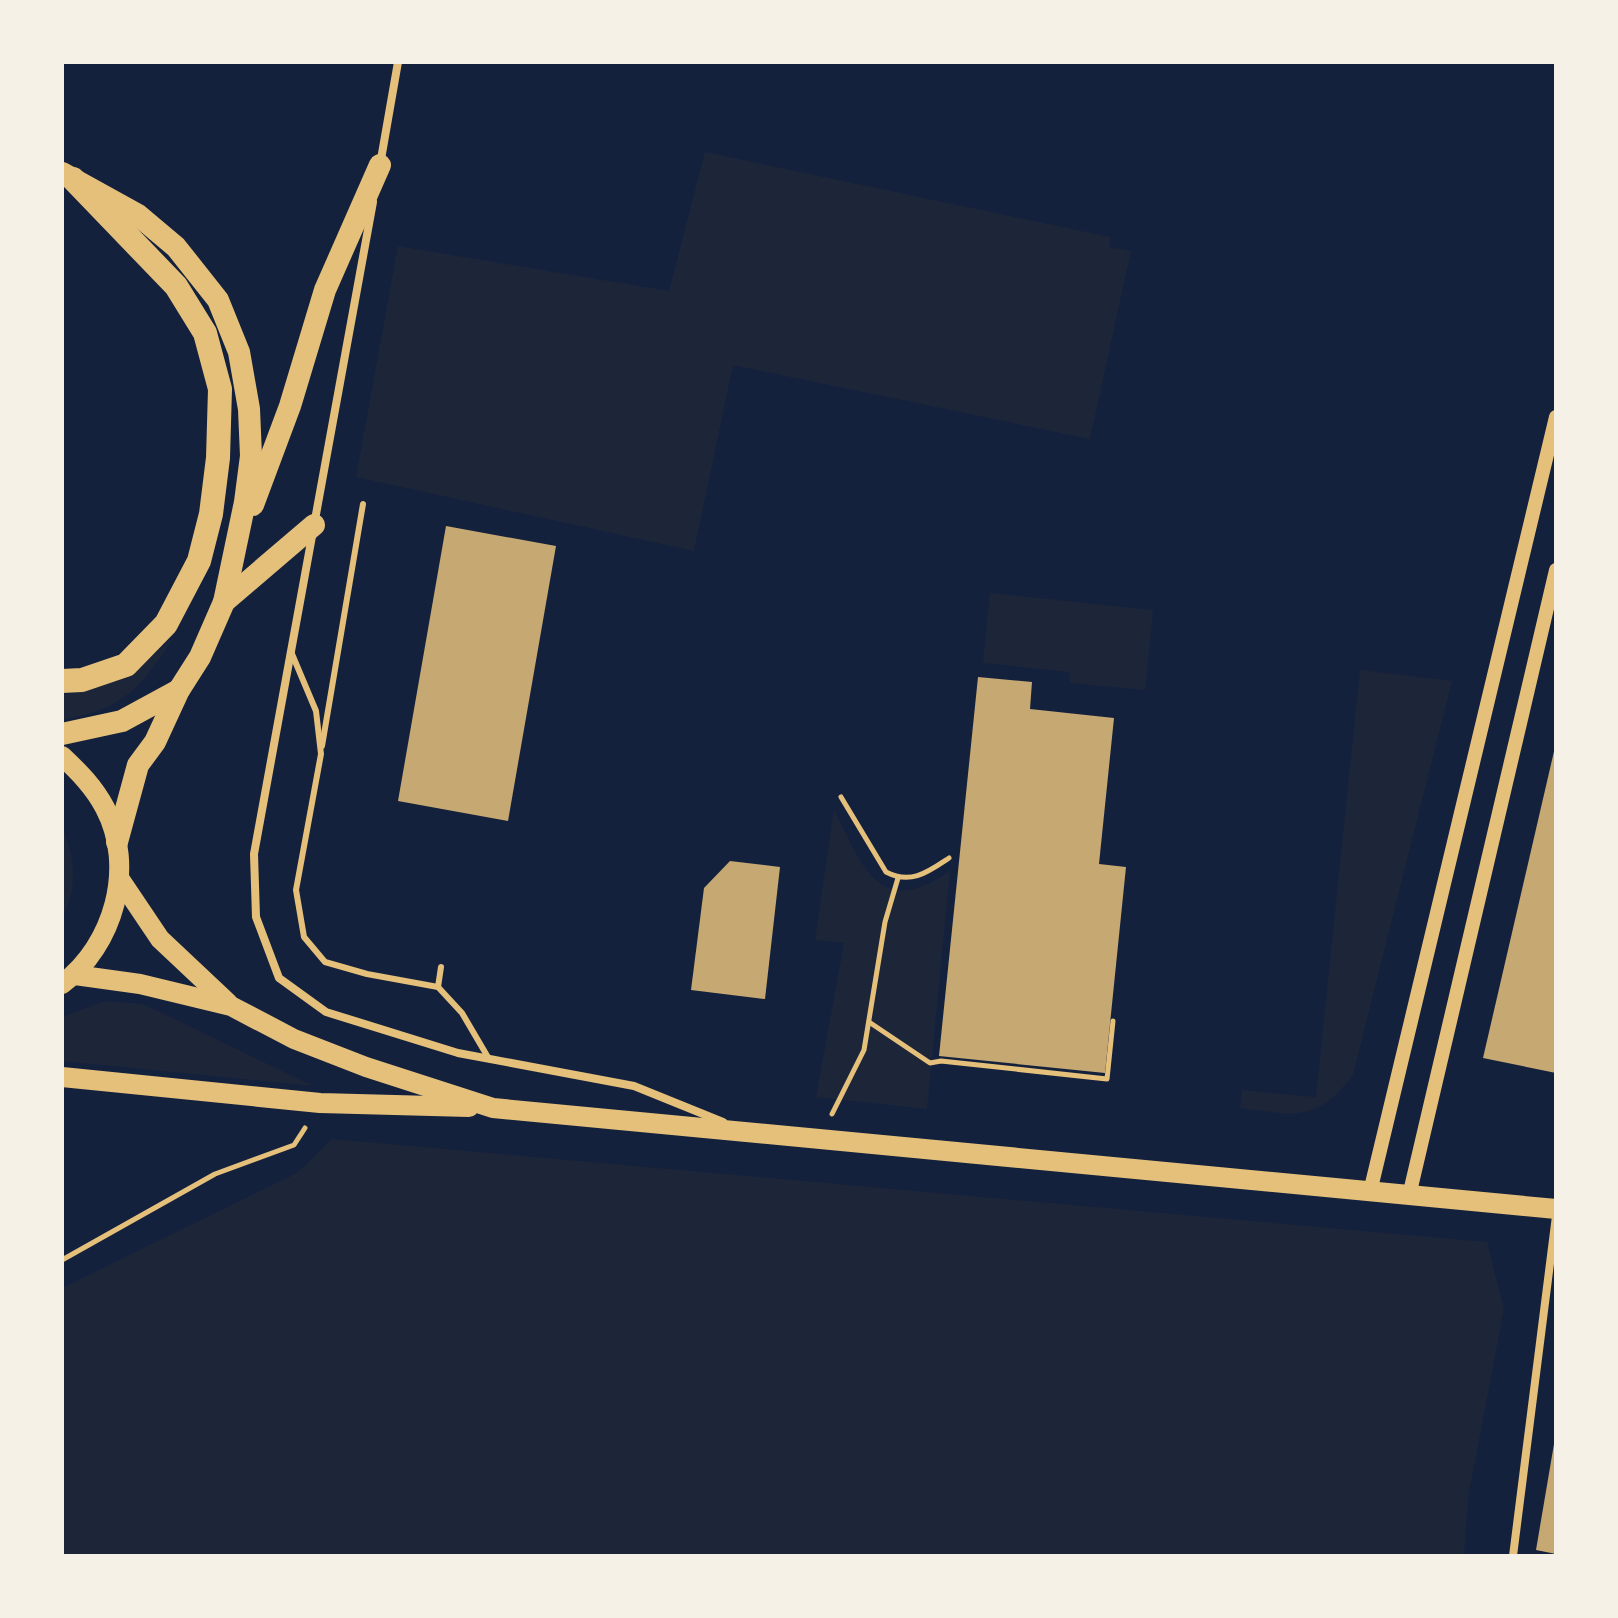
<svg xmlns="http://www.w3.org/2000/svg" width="1618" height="1618" font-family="'Public Sans',sans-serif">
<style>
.green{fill:#1d2539}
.building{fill:#c6a872}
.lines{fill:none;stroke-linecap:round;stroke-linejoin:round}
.path{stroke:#e5c07b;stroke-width:5}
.service{stroke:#e5c07b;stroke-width:6}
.minor{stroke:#e5c07b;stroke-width:8}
.tertiary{stroke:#e5c07b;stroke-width:14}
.primary{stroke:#e5c07b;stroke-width:20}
.trunk{stroke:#e5c07b;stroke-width:22}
.motorway{stroke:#e5c07b;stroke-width:24}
</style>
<rect width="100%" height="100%" fill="#14213d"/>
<g class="green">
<path d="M705 152 1110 237 1109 247 1131 251 1090 439 733 365 694 551 356 477 398 246 669 291Z"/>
<path d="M990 593 1153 610 1145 690 1069 683 1070 672 983 663Z"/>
<path d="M174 637C141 687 125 709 62 720V695C109 690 140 668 174 637Z"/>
<path d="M1360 670 1452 681 1353 1075C1317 1123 1294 1115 1240 1108L1242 1090 1316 1097Z"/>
<path d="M834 809C862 866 879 921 950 871L927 1109 816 1097 844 943 815 940Z"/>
<path d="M62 827C74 854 79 890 62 917Z"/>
<path d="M105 1001 143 1004 313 1086 62 1061V1017Z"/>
<path d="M332 1139 1487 1242 1504 1309 1468 1498 1464 1556H62V1288L297 1173Z"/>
</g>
<g class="building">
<path d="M446 526 556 546 508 821 398 801Z"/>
<path d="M978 677 1032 682 1030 709 1114 718 1099 864 1126 867 1105 1073 939 1056Z"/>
<path d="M1555 747H1556V1073L1483 1058Z"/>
<path d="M730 861 780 867 765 999 691 990 704 888Z"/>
<path d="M1554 1444H1556V1554L1536 1550Z"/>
</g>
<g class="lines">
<g class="path">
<path d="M841 797 886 872C911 885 928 872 949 858"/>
<path d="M869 1022 930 1063 941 1061 1107 1079 1113 1021"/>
<path d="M832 1114 864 1050 885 922 898 878"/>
<path d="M62 1260 215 1174 294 1145 305 1128"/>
</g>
<g class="service">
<path d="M292 654 316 711 321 754 296 890 304 937 325 962 367 974 438 987 462 1013 489 1059"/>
<path d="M322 746 363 504"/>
<path d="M438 987 441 967"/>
</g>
<g class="minor">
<path d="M380 165 398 62"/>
<path d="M373 202 254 854 256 917 279 978 326 1012 458 1053 634 1086 723 1122"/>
<path d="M1513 1556 1556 1216"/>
</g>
<g class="tertiary">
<path d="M1370 1192 1556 417"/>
<path d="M1409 1196 1556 570"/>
</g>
<g class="primary">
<path d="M62 756C79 772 94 787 105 808 136 867 114 945 62 984"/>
<path d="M119 878 160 939 228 1003"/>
<path d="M75 975 140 984 231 1006 294 1039 366 1067 493 1108 1556 1209"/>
<path d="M62 1077 320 1103 469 1107"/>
</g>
<g class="trunk">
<path d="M62 173 138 215 176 247 218 300 239 352 249 409 251 456 245 502 224 602 200 657 179 690 155 742 138 765 117 842"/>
<path d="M253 505 290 406 325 290 380 165"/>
<path d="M224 602 314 525"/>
<path d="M62 734 122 721 179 690"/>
</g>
<path class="motorway" d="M62 681 82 680 126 665 166 624 199 561 211 514 218 458 220 389 205 333 176 286 73 179"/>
</g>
<rect width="1618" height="1618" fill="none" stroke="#f6f1e7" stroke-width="128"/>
</svg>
